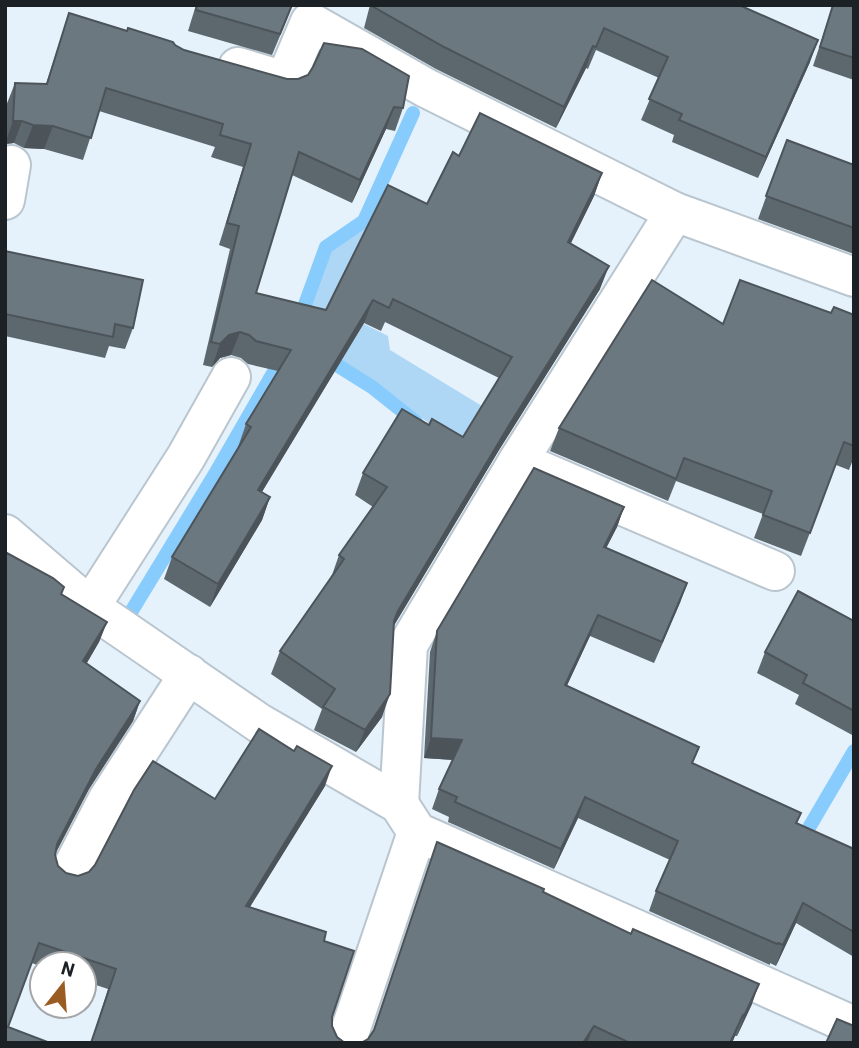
<svg xmlns="http://www.w3.org/2000/svg" width="859" height="1048" font-family="Barlow,sans-serif">
<style>
.green{fill:#aed7f5}
.lines{fill:none;stroke-linecap:round;stroke-linejoin:round}
.stream{stroke:#87ccfc;stroke-width:14}
.minor-casing{stroke:#b9c6cf;stroke-width:42}
.minor{stroke:#fff;stroke-width:38}
.wall{fill:#5d676e}
.shaded-wall{fill:#4c545a}
.building{fill:#6c7880;stroke:#4c545a;stroke-width:2}
</style>
<rect width="100%" height="100%" fill="#e5f2fc"/>
<path class="green" d="M361 225 367 228 328 306 388 336 390 350 482 406 458 446 377 383 298 336 328 249Z"/>
<g class="lines">
<g class="stream">
<path d="M299 321 326 247 364 221 413 113"/>
<path d="M324 357 372 387 416 422"/>
<path d="M131 612 215 474 283 356"/>
<path d="M800 843 854 751"/>
</g>
<g class="minor-casing">
<g id="minor">
<path d="M238 67 285 81 310 22 426 88 675 212"/>
<path d="M5 200 11 165"/>
<path d="M518 461 775 571"/>
<path d="M5 534 90 607 259 723 399 804 417 832 854 1026"/>
<path d="M90 607 186 457 231 377"/>
<path d="M399 804 408 645 518 461 675 212 854 277"/>
<path d="M69 874 108 799 189 674"/>
<path d="M346 1043 417 832"/>
</g>
</g>
<use href="#minor" class="minor"/>
</g>
<g class="wall">
<path d="M196 5H292L272 55 188 31Z"/>
<path d="M370 5H739L810 62 758 178 672 142 674 135 641 120 659 78 596 50 588 69 586 68 556 128 436 69 364 28Z"/>
<path d="M833 5H854V80L813 66Z"/>
<path d="M69 13 175 45 184 50 287 79 403 108 395 131 386 129 352 203 292 175 256 293 326 310 427 204 459 156 602 173 594 196 571 243 600 289 499 450 394 625 382 717 356 752 314 730 322 709 271 674 280 651 331 578 339 555 373 507 355 495 363 473 429 425 463 437 499 378 385 322 381 331 364 323 262 492 270 497 262 520 210 607 164 579 172 557 239 448 238 447 246 424 278 371 248 364 241 358 231 355 220 358 212 367 203 365 230 249 219 245 243 167 211 157 215 147 99 111 83 160 44 149 24 148 14 143 5 144 6 106 15 83 46 84Z"/>
<path d="M787 140 854 165V254L758 219Z"/>
<path d="M5 251 133 328 125 349 109 346 105 358 5 336Z"/>
<path d="M831 313 854 315V457L849 470 836 465 801 556 754 538 763 514 676 481 668 501 550 451 559 428 723 324Z"/>
<path d="M624 507 617 527 606 548 687 583 654 663 590 636 567 685 693 763 801 813 797 823 854 849V957L796 923 776 966 770 963V965L649 911 656 891 670 860 578 818 554 869 448 822 449 817 432 809 439 789 453 760 424 758 430 652 437 631Z"/>
<path d="M5 552 64 587 62 594 107 622 99 642 86 664 140 701 133 721 89 789 55 854 58 866 66 873 78 876 89 872 215 799 325 786 250 907 324 941 332 1017V1026L337 1037 345 1043H91L108 989 84 981V964H42V967L32 963 8 1027 5 1043Z"/>
<path d="M854 621V736L795 704 799 695 757 673 765 652Z"/>
<path d="M437 842 543 893 752 1004 737 1036H735L732 1043H361L368 1039 373 1032Z"/>
</g>
<g class="shaded-wall">
<path d="M292 5 286 21 272 55 280 34Z"/>
<path d="M818 40 810 62 758 178 766 157Z"/>
<path d="M593 46 586 68 556 128 564 107Z"/>
<path d="M394 107 386 129 352 203 360 180Z"/>
<path d="M13 121H22L14 143 5 144Z"/>
<path d="M33 125 53 126 44 149 24 148Z"/>
<path d="M602 173 594 196 560 265 568 242Z"/>
<path d="M609 266 600 289 499 450 389 634 398 611 508 427Z"/>
<path d="M373 300 364 323 249 513 258 490Z"/>
<path d="M240 332 231 355 220 358 212 367 220 344 229 335Z"/>
<path d="M270 497 262 520 210 607 218 584Z"/>
<path d="M624 507 617 527 596 568 604 547Z"/>
<path d="M687 583 680 603 654 663 662 642Z"/>
<path d="M598 615 590 636 558 705 565 685Z"/>
<path d="M107 622 99 642 76 682 83 661Z"/>
<path d="M390 694 382 717 356 752 365 730Z"/>
<path d="M140 701 133 721 89 789 50 864 57 844 96 769Z"/>
<path d="M431 738 462 740 455 760 424 758Z"/>
<path d="M332 766 325 786 238 926 246 906Z"/>
<path d="M585 797 578 818 554 869 561 849Z"/>
<path d="M803 903 796 923 776 966 783 945Z"/>
<path d="M759 984 752 1004 737 1036 744 1016Z"/>
<path d="M743 1015 732 1043H730Z"/>
<path d="M594 1026 587 1043H583Z"/>
</g>
<g class="building">
<path d="M197 5H292L280 34 196 10Z"/>
<path d="M373 5H739L818 40 766 157 679 120 682 114 649 99 668 57 604 28 596 47 593 46 564 107 444 47 372 6Z"/>
<path d="M833 5H854V58L820 47Z"/>
<path d="M69 13 127 31 128 28 173 42 175 45 184 50 287 79H298L308 75 313 67 324 43 362 49 409 76 403 108 394 107 360 180 299 152 256 293 326 310 388 185 427 204 453 152 459 156 480 113 602 173 568 242 609 266 508 427 398 611 394 621 390 694 365 730 323 707 335 689 280 651 344 559 339 555 387 487 363 473 402 409 429 425 432 419 463 437 512 357 393 299 389 308 373 300 258 490 270 497 218 584 172 557 251 427 246 424 291 350 256 341 249 335 240 332 229 335 220 344 211 342 239 226 227 223 251 144 220 135 223 124 106 88 91 138 53 126 33 125 22 121H13L15 83 47 84Z"/>
<path d="M787 140 854 165V228L766 196Z"/>
<path d="M5 251 143 280 133 328 115 324 113 337 5 314Z"/>
<path d="M652 280 723 324 740 280 831 313 834 307 854 315V446L844 442 810 533 763 515 772 491 684 458 676 479 559 428Z"/>
<path d="M534 468 624 507 604 547 687 583 662 642 598 615 565 685 699 747 692 763 801 813 796 823 854 849V932L803 903 783 945 778 943 777 944 656 891 678 841 585 797 561 849 455 802 457 797 439 789 462 740 431 738 437 631Z"/>
<path d="M5 552 53 578 64 587 61 594 107 622 83 661 140 701 96 769 57 844 55 855 58 866 66 873 78 876 89 872 95 865 134 790 153 761 215 799 259 729 294 751 297 746 332 766 246 906 326 932 324 941 354 951 332 1017V1026L337 1037 345 1043H91L116 969 39 943 8 1027 50 1043H5Z"/>
<path d="M798 591 854 621V711L803 683 807 675 765 652Z"/>
<path d="M437 842 544 889 543 892 631 934 633 929 759 984 744 1016 743 1015 730 1043H630L594 1026 583 1043H361L368 1039 374 1030Z"/>
<path d="M837 1019 854 1026V1043H826Z"/>
</g>
<rect width="859" height="1048" fill="none" stroke="#1c2125" stroke-width="14"/>
<g transform="translate(63 985) rotate(17)"><circle r="33" fill="#ffffff" stroke="#a4a6a8" stroke-width="2"/>
<path d="M0-5L12 26L0 18L-12 26Z" fill="#9a5c22"/>
<text y="-10" font-size="19" font-weight="bold" text-anchor="middle" fill="#1c2125">N</text>
</g>
</svg>
